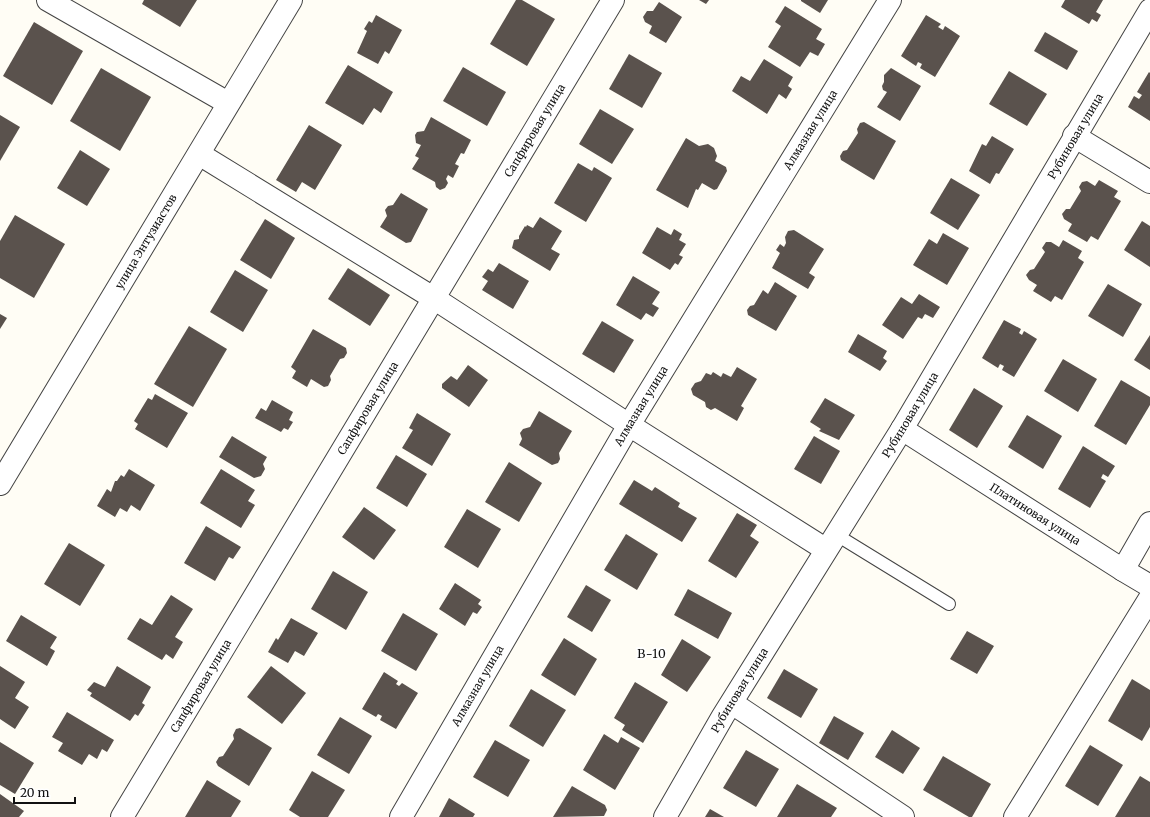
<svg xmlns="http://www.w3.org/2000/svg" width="1150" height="817" font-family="Merriweather,serif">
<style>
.building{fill:#5a524d}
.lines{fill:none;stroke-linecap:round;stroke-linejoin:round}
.service-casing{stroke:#444;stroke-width:14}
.minor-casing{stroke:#444;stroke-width:24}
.tertiary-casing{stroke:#444;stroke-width:24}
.service{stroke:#fff;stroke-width:12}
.minor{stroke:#fff;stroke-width:22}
.tertiary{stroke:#fff;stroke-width:22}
.labels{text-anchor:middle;stroke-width:4;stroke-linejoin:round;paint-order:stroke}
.street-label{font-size:11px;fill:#111;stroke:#fff}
.neighbourhood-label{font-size:12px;letter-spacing:1px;fill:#111;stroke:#fff}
</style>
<rect width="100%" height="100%" fill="#fffdf5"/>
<g class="building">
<path d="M144 0H197L180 27 142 4Z"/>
<path d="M516 0H522L555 19 527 66 490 44Z"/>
<path d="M699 0H709L706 4Z"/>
<path d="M801 0H828L820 13 801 1Z"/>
<path d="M1065 0H1103L1096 12 1101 15 1097 22 1092 19 1089 24 1061 7Z"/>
<path d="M659 2 682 17 666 43 649 33 652 26 645 22 643 17 647 11H653Z"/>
<path d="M785 6 822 29 816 39 825 44 818 56 810 52 800 67 768 47 781 26 775 22Z"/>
<path d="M376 15 402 30 389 54 385 51 378 64 357 53 367 31 364 29 369 21 372 23Z"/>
<path d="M926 15 941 24 938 27 943 30 945 26 960 36 935 77 920 68 922 64 918 62 916 66 901 56Z"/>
<path d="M34 22 83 51 52 105 3 76Z"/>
<path d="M1045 32 1078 51 1067 70 1034 51Z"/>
<path d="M629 54 662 73 642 108 609 89Z"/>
<path d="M764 59 793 77 788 86 792 89 786 99 779 94 767 114 732 91 741 76 750 81Z"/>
<path d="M348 65 393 92 381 113 374 108 363 125 325 103Z"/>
<path d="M463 67 506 92 487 126 443 101Z"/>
<path d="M101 68 151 97 120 151 70 121Z"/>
<path d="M891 68 921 86 900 121 877 107 887 92 883 90 882 86 884 82V75Z"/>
<path d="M1009 71 1047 94 1027 126 989 104Z"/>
<path d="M1149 72 1150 73V121L1128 107 1134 96 1139 99 1142 95 1137 92Z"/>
<path d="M600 109 634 129 612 164 579 144Z"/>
<path d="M0 115 20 127 0 161Z"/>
<path d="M431 117 471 140 464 154 461 153 455 164 459 166 453 178 448 175 446 179 448 183 445 188 440 190 436 187 435 182 412 169 419 158 415 156 421 145 416 143 415 135 417 132 424 131Z"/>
<path d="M864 122 896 141 874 180 841 160 840 156 843 151 847 150 858 133 857 129 860 123Z"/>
<path d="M309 125 342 145 315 190 302 182 296 192 276 180Z"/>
<path d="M992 136 1014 149 999 174 996 173 990 184 969 171 982 144 986 146Z"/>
<path d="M686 138 699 146 708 144 714 148 717 156 715 161 726 167 727 171 717 189 714 190 702 183 698 190 696 189 688 208 656 190Z"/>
<path d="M80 150 110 169 87 206 57 188Z"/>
<path d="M578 163 592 171 594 167 612 178 586 222 554 203Z"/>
<path d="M951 178 980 195 958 230 930 213Z"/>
<path d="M1099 180 1118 191 1114 197 1121 201 1098 240 1091 236 1087 242 1068 231 1072 224 1064 219 1062 214 1066 209H1070L1081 191 1079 187 1082 182 1087 181 1095 186Z"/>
<path d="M401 193 428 209 411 242 406 243 380 227 387 216 385 210 388 206 393 205Z"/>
<path d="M15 215 65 244 34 298 0 278V241Z"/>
<path d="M540 217 562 231 551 249 560 254 550 271 512 248 514 240 519 239V236L525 226 526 227 527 225 533 228Z"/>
<path d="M265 219 295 238 271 279 240 260Z"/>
<path d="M1142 221 1150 226V267L1124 250Z"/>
<path d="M657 227 671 235 674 229 682 234 679 240 686 244 679 255 683 257 678 265 675 263 670 270 642 253Z"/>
<path d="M794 230 824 249 809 273 815 277 808 289 772 268 780 253 776 250 780 244 784 247 786 243 785 237 788 231Z"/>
<path d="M943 233 969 248 947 285 913 265 929 239 937 244Z"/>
<path d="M1063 240 1082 251 1078 258 1084 262 1062 300 1055 296 1051 302 1033 291 1037 285 1029 280 1026 275 1030 270 1034 269 1045 252 1042 248 1046 242H1051L1059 247Z"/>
<path d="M499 263 529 281 513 309 482 290 488 281 482 277 488 269 493 272Z"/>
<path d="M348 268 390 295 370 326 328 299Z"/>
<path d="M235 270 268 290 243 332 210 312Z"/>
<path d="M633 276 660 292 652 304 659 308 653 317 646 313 641 320 616 305Z"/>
<path d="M775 282 797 296 776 331 748 315 747 310 750 306 754 305 763 290 768 294Z"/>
<path d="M1108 284 1142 304 1123 337 1088 316Z"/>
<path d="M919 294 940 307 933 318 925 314 922 319 918 317 903 339 882 325 901 297 912 304Z"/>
<path d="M0 314 7 318 0 329Z"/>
<path d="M1004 320 1021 329 1019 333 1022 335 1024 331 1037 339 1014 377 1002 370 1004 366 1000 364 998 368 982 358Z"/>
<path d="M602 321 634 340 614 373 582 354Z"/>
<path d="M189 326 227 349 193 407 154 384Z"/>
<path d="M313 329 346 348 347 353 344 358 340 359 330 376 331 380 328 386 324 387 311 379 307 387 292 378 296 371 291 367Z"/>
<path d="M858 334 887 351 883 358 887 361 880 371 848 352Z"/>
<path d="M1150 335V370L1134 360Z"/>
<path d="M1063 359 1097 379 1078 412 1044 391Z"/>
<path d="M468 365 488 380 469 407 442 388V384L451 376 457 380Z"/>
<path d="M737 367 757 379 741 406 744 408 737 421 715 408 711 410 706 407 705 402 693 395 691 389 695 383 701 381 706 373 711 375 713 372 721 377 723 373 731 377Z"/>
<path d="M1121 380 1150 397V405L1126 445 1094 426Z"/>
<path d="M974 388 1003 406 977 448 949 430Z"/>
<path d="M155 394 188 413 167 448 135 429 138 424 134 421 148 398 152 400Z"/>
<path d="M825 398 855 415 839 440 819 431 821 429 810 422Z"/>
<path d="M272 400 293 412 289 420 293 422 288 430 284 428 281 432 255 418 261 408 266 411Z"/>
<path d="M539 411 572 431 559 453 560 459 558 463 552 465 519 445 522 439 520 433 523 429 530 427Z"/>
<path d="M417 413 451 434 432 466 402 448 413 430 409 428Z"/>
<path d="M1027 415 1062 436 1043 469 1008 447Z"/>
<path d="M232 436 267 457 263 464 265 469 261 476 254 478 219 457Z"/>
<path d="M814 436 840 451 821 484 794 469Z"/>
<path d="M1083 446 1115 466 1108 477 1103 474 1101 478 1106 481 1090 508 1058 489Z"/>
<path d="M396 455 427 474 407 507 376 488Z"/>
<path d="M509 462 542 483 519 522 485 502Z"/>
<path d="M129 469 155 485 140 511 131 505 127 512 120 508 115 517 97 506 107 489 111 492 115 481H117L121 475 124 477Z"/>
<path d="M221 469 255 490 248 501 255 505 241 528 200 503Z"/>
<path d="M634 480 652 491 655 487 680 503 678 507 697 518 682 542 619 504Z"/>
<path d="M364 507 396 530 374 560 342 537Z"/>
<path d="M467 509 501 529 478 568 444 547Z"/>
<path d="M737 513 757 525 750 536 759 542 736 578 708 561Z"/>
<path d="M206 526 241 547 233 559 229 557 215 581 184 563Z"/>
<path d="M626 534 658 554 637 590 604 570Z"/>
<path d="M69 543 105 565 80 606 44 584Z"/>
<path d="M333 571 368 592 346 630 311 609Z"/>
<path d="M455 583 481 600 478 604 482 607 477 614 473 612 465 626 439 609Z"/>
<path d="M586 585 611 600 592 632 567 617Z"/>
<path d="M688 589 732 613 718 639 674 615Z"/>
<path d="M171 595 193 609 175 637 183 642 173 659 166 654 162 660 127 639 140 618 152 625Z"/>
<path d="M403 613 438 634 416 671 381 651Z"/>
<path d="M21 615 57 637 50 648 55 651 47 666 6 641Z"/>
<path d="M291 618 318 633 304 656 295 651 288 663 268 652 276 638 278 640Z"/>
<path d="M967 631 994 646 977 674 950 659Z"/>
<path d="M564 638 597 659 575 696 541 675Z"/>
<path d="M682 639 711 657 687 692 661 675Z"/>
<path d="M0 666 25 682 15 698 29 707 15 729 0 719Z"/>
<path d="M117 666 151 687 142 703 145 705 138 716 135 714 130 721 90 696 92 693 87 690 94 682 105 687Z"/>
<path d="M271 666 306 693 282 724 247 697Z"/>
<path d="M784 669 818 689 801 718 767 698Z"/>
<path d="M384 672 398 681 396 684 399 686 402 683 418 693 396 729 380 720 382 716 378 714 376 717 362 709Z"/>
<path d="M1132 679 1150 690V727L1142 741 1108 721Z"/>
<path d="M635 682 668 702 643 743 622 730 625 725 614 718Z"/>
<path d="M531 689 566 710 543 747 509 726Z"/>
<path d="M67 712 114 740 107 752 102 749 97 759 89 754 82 765 58 751 63 743 52 737Z"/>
<path d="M834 716 864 733 848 760 819 743Z"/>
<path d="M340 717 372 736 349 774 317 755Z"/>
<path d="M240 728 272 748 249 786 218 766 216 762 219 757 223 756 234 739 233 735 236 729Z"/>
<path d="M892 730 920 748 903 774 875 757Z"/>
<path d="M604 734 618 743 621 737 640 748 615 790 583 770Z"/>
<path d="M495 740 530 760 508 797 473 777Z"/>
<path d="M0 742 34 763 15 794 0 785Z"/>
<path d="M1090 745 1123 765 1098 806 1065 786Z"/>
<path d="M746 750 779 769 756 807 723 788Z"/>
<path d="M943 756 991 784 972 817H969L923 790Z"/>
<path d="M312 771 345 790 328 817H300L289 810Z"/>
<path d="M1140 776 1150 782V817H1115Z"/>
<path d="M207 780 241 801 231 817H185Z"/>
<path d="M797 784 837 808 831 817H777Z"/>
<path d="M572 786 605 805 607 810 604 816 553 817Z"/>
<path d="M0 794 24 811 19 817H0Z"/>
<path d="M449 798 475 814 473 817H439Z"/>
<path d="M710 809 724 817H705Z"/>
</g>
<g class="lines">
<g class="service-casing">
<path id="service" d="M835 534 949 604"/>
</g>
<g class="minor-casing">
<g id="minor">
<path d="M48 0 228 103"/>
<path d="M1074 136 1150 182"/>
<path d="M199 154 435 299 629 425 825 549"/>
<path id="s1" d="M902 429 1123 570 1150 523"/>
<path d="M1123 570 1150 586"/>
<path d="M732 703 903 817"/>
<path id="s2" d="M122 817 613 0"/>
<path id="s3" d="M401 817 629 425 890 0"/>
<path id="s4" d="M665 817 723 716 902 429 1150 10"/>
<path d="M1015 817 1150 598"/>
</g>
</g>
<g class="tertiary-casing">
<g id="tertiary">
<path id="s5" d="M0 484 291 0"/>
</g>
</g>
<use href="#service" class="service"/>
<use href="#minor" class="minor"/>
<use href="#tertiary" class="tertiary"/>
</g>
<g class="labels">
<g class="street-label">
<text dy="4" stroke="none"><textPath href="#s3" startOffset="800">Алмазная улица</textPath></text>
<text dy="4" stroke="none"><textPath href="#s2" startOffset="801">Сапфировая улица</textPath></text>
<text dy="4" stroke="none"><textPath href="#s4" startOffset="795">Рубиновая улица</textPath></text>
<text dy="4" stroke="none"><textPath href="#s5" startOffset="283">улица Энтузиастов</textPath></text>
<text dy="4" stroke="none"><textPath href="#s3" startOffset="476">Алмазная улица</textPath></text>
<text dy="4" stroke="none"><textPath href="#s2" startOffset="477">Сапфировая улица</textPath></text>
<text dy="4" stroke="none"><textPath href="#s4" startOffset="471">Рубиновая улица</textPath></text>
<text dy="4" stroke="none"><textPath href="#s1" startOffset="158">Платиновая улица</textPath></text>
<text dy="4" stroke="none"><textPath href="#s3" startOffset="152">Алмазная улица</textPath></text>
<text dy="4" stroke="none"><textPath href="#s2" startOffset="153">Сапфировая улица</textPath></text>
<text dy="4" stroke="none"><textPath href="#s4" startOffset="147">Рубиновая улица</textPath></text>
</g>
<g class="neighbourhood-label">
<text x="652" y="658">В-10</text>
</g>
</g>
<path d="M14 797v6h61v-6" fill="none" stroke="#111111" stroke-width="2"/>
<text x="20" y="797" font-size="12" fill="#111111" stroke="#ffffff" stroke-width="3" paint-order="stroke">20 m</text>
</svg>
